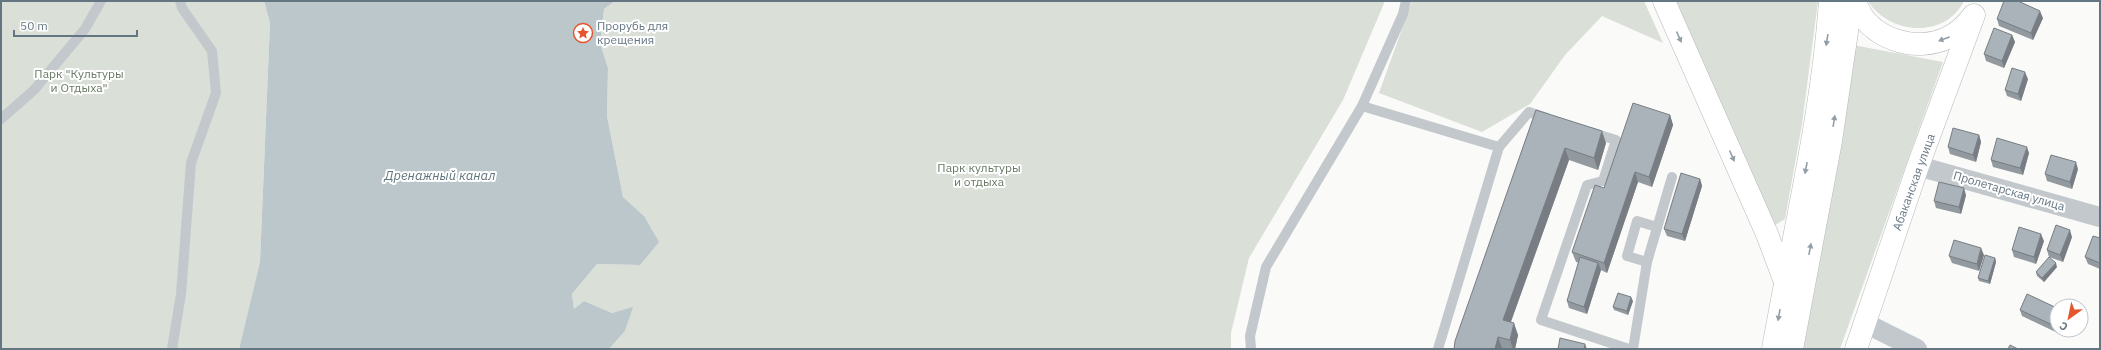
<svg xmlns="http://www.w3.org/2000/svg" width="2101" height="350" font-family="'IBM Plex Sans',sans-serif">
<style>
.green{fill:#dadfd7}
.water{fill:#bbc7cb}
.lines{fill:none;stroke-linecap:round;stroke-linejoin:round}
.primary-casing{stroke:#b5babe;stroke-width:23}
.lane{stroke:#c3c8cc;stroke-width:10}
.street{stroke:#c3c8cc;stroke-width:20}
.primary{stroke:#fff;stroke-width:22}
.wall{fill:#929a9f}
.shaded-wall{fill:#777d82}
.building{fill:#aab3b9;stroke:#777d82}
.oneway{fill:#939fa8}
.labels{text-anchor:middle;stroke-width:4;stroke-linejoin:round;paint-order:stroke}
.poi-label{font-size:12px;fill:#657683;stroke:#fff;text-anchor:start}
.park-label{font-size:12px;fill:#687a64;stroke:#fff}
.street-label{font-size:12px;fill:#657683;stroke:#fff}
.water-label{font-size:13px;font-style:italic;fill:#60757c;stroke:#fff}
</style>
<rect width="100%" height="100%" fill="#fafaf8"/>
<g class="green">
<path d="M1 1H264L270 23 260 262 239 349H1Z"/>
<path d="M615 1H1385L1343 100 1249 258 1231 333V349H609L625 331 632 308 612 313 584 301 574 309 572 294 597 264 640 265 644 216 623 197 607 116 608 68 600 43 604 9Z"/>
<path d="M1412 1H1644L1663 43 1602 16 1565 55 1530 104 1482 132 1379 93Z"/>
<path d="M1673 1H1818L1802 124 1785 219 1772 227Z"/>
<path d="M1868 1H1964C1945 39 1889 35 1868 1Z"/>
<path d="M1853 45 1943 62 1840 349H1799Z"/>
</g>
<path class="water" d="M264 1H615L604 9 600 43 608 68 607 116 623 197 644 216 659 242 640 265 597 264 572 294 574 309 584 301 612 313 633 307 625 331 609 349H239L260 262 270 23Z"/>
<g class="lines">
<g class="primary-casing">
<g id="primary">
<path d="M1664 1 1767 234 1785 282"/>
<path d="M1855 1C1867 39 1916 54 1949 37 1959 32 1966 25 1972 17"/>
<path d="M1773 349C1793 234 1822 117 1830 1"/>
<path d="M1792 349 1831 141 1847 32 1850 1"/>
<path d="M1856 349 1918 166 1974 15"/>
</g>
</g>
<g class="lane">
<path d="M1362 106 1499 147 1438 349"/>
<path d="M1 119 34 90 85 29 101 1"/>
<path d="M1590 132 1616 140 1603 181 1587 185 1541 320 1629 349"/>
<path d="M1499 147 1529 112 1547 118"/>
<path d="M1647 262 1627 256 1637 221 1657 227"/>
<path d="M172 349 181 294 191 163 216 93 212 51 182 8 180 1"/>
<path d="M1251 349 1250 336 1266 267 1362 106 1403 14 1406 1"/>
<path d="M1633 349 1647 262 1672 177"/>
</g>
<g class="street">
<path d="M1918 166 2100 217"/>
<path d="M1865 323 1917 349"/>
</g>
<use href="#primary" class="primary"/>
</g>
<g class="wall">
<path d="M2043 18 2033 40 1999 26 1997 19Z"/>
<path d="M2012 35 2015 42 2004 68 1986 61 1984 54Z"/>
<path d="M2028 79 2021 101 2007 96 2005 90Z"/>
<path d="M1536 110 1606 143 1598 170 1569 160 1511 322 1518 335 1515 349 1502 348V349H1454Z"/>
<path d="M1670 115 1673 125 1652 187 1638 182 1607 273 1601 270 1587 314 1569 308 1567 301 1579 263 1576 262 1572 252 1604 188Z"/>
<path d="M1979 135 1981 142 1976 162 1950 154 1948 147Z"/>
<path d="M2029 153 2023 175 1993 167 1991 160Z"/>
<path d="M2078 169 2072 189 2047 181 2045 174Z"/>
<path d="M1700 179 1702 186 1685 241 1667 236 1664 229Z"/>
<path d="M1966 195 1961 214 1936 208 1934 201Z"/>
<path d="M2072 237 2063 262 2049 257 2047 250Z"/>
<path d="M2100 238V269L2088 264 2085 257Z"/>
<path d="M2044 241 2036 264 2014 257 2012 250Z"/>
<path d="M1984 255 1979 271 1952 263 1949 256Z"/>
<path d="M1995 258 1996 262 1990 284 1979 281 1978 278Z"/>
<path d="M2057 267 2044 282 2037 276 2036 272Z"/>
<path d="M1633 301 1628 315 1614 310 1613 307Z"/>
<path d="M2057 308V330H2064L2062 335 2022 316 2020 310Z"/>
</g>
<g class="shaded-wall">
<path d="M2040 11 2043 18 2033 40 2031 33Z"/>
<path d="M2012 35 2015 42 2004 68 2002 61Z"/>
<path d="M2025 72 2028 79 2021 101 2018 94Z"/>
<path d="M1670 115 1673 125 1652 187 1649 177Z"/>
<path d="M1602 131 1606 143 1598 170 1594 158Z"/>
<path d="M1979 135 1981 142 1976 162 1973 155Z"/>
<path d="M2027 147 2029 153 2023 175 2020 168Z"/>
<path d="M1565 148 1569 160 1507 332 1503 320Z"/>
<path d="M2076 162 2078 169 2072 189 2070 182Z"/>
<path d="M1635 172 1638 182 1607 273 1604 263Z"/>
<path d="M1700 179 1702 186 1685 241 1682 234Z"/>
<path d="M1964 188 1966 195 1961 214 1959 207Z"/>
<path d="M2070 230 2072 237 2063 262 2060 255Z"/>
<path d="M2041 234 2044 241 2036 264 2034 257Z"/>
<path d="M1981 248 1984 255 1979 271 1977 264Z"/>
<path d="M1995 258 1996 262 1990 284 1988 281Z"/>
<path d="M1598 263 1601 270 1587 314 1584 307Z"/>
<path d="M2056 263 2057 267 2044 282 2042 278Z"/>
<path d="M1631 297 1633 301 1628 315 1627 311Z"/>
<path d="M1514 323 1518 335 1515 349H1513L1510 340Z"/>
<path d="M2060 330H2064L2062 335Z"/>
<path d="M1498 337 1502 348V349H1495Z"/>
<path d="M1585 344 1587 349H1584Z"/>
</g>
<g class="building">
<path d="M2004 1H2018L2040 11 2031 33 1997 19Z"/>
<path d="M1994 28 2012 35 2002 61 1984 54Z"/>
<path d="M2012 68 2025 72 2018 94 2005 90Z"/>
<path d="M1633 103 1670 115 1649 177 1635 172 1604 263 1572 252 1595 185 1604 188Z"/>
<path d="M1536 110 1602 131 1594 158 1565 148 1503 320 1514 323 1510 340 1498 337 1495 349H1454L1455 341Z"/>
<path d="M1953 128 1979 135 1973 155 1948 147Z"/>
<path d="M1997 138 2027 147 2020 168 1991 160Z"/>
<path d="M2051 155 2076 162 2070 182 2045 174Z"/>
<path d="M1681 173 1700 179 1682 234 1664 229Z"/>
<path d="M1939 182 1964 188 1959 207 1934 201Z"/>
<path d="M2056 225 2070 230 2060 255 2047 250Z"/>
<path d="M2019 227 2041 234 2034 257 2012 250Z"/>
<path d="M2093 236 2100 238V263L2085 257Z"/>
<path d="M1954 240 1981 248 1977 264 1949 256Z"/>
<path d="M1985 255 1995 258 1988 281 1978 278Z"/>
<path d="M1580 257 1598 263 1584 307 1567 301Z"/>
<path d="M2049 257 2056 263 2042 278 2036 272Z"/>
<path d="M1618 293 1631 297 1627 311 1613 307Z"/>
<path d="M2027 294 2057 308V327L2020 310Z"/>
<path d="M1560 338 1585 344 1584 349H1558Z"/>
<path d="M2010 345 2018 349H2008Z"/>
</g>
<defs><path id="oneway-solid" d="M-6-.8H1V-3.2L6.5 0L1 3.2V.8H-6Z"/></defs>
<g class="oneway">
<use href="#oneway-solid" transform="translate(1679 37) rotate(66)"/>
<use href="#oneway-solid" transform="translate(1944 39) rotate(160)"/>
<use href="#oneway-solid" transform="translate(1827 40) rotate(99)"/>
<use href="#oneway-solid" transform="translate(1834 121) rotate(-81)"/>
<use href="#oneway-solid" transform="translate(1732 156) rotate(66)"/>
<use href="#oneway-solid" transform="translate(1806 168) rotate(101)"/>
<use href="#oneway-solid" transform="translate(1810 249) rotate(-79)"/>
<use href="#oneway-solid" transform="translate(1779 315) rotate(100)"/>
</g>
<defs>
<g id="sight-ring" transform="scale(1)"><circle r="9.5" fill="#fff" stroke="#e4572e" stroke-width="1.5"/><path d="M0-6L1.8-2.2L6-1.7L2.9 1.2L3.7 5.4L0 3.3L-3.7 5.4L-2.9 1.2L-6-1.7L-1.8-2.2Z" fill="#e4572e"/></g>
</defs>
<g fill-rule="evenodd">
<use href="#sight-ring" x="583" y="33"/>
</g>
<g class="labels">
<g class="poi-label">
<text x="597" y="30">Прорубь для<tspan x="597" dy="14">крещения</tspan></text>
</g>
<g class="park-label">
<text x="79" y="78">Парк "Культуры<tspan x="79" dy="14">и Отдыха"</tspan></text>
<text x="979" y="172">Парк культуры<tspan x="979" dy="14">и отдыха</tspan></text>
</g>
<g class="street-label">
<text transform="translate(1914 182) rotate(-70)" y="4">Абаканская улица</text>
<text transform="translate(2009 191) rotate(16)" y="4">Пролетарская улица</text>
</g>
<g class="water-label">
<text x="440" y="180">Дренажный канал</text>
</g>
</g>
<rect width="2101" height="350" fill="none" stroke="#657683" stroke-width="4"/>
<g transform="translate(2069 318) rotate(213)"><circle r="19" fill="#ffffff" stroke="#c1c8cd"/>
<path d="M0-3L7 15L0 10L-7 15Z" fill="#e4572e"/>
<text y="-6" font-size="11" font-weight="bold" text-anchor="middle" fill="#657683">С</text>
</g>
<path d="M14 30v6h123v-6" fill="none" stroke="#657683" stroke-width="2"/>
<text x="20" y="30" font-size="12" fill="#657683" stroke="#ffffff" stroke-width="3" paint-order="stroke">50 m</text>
</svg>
